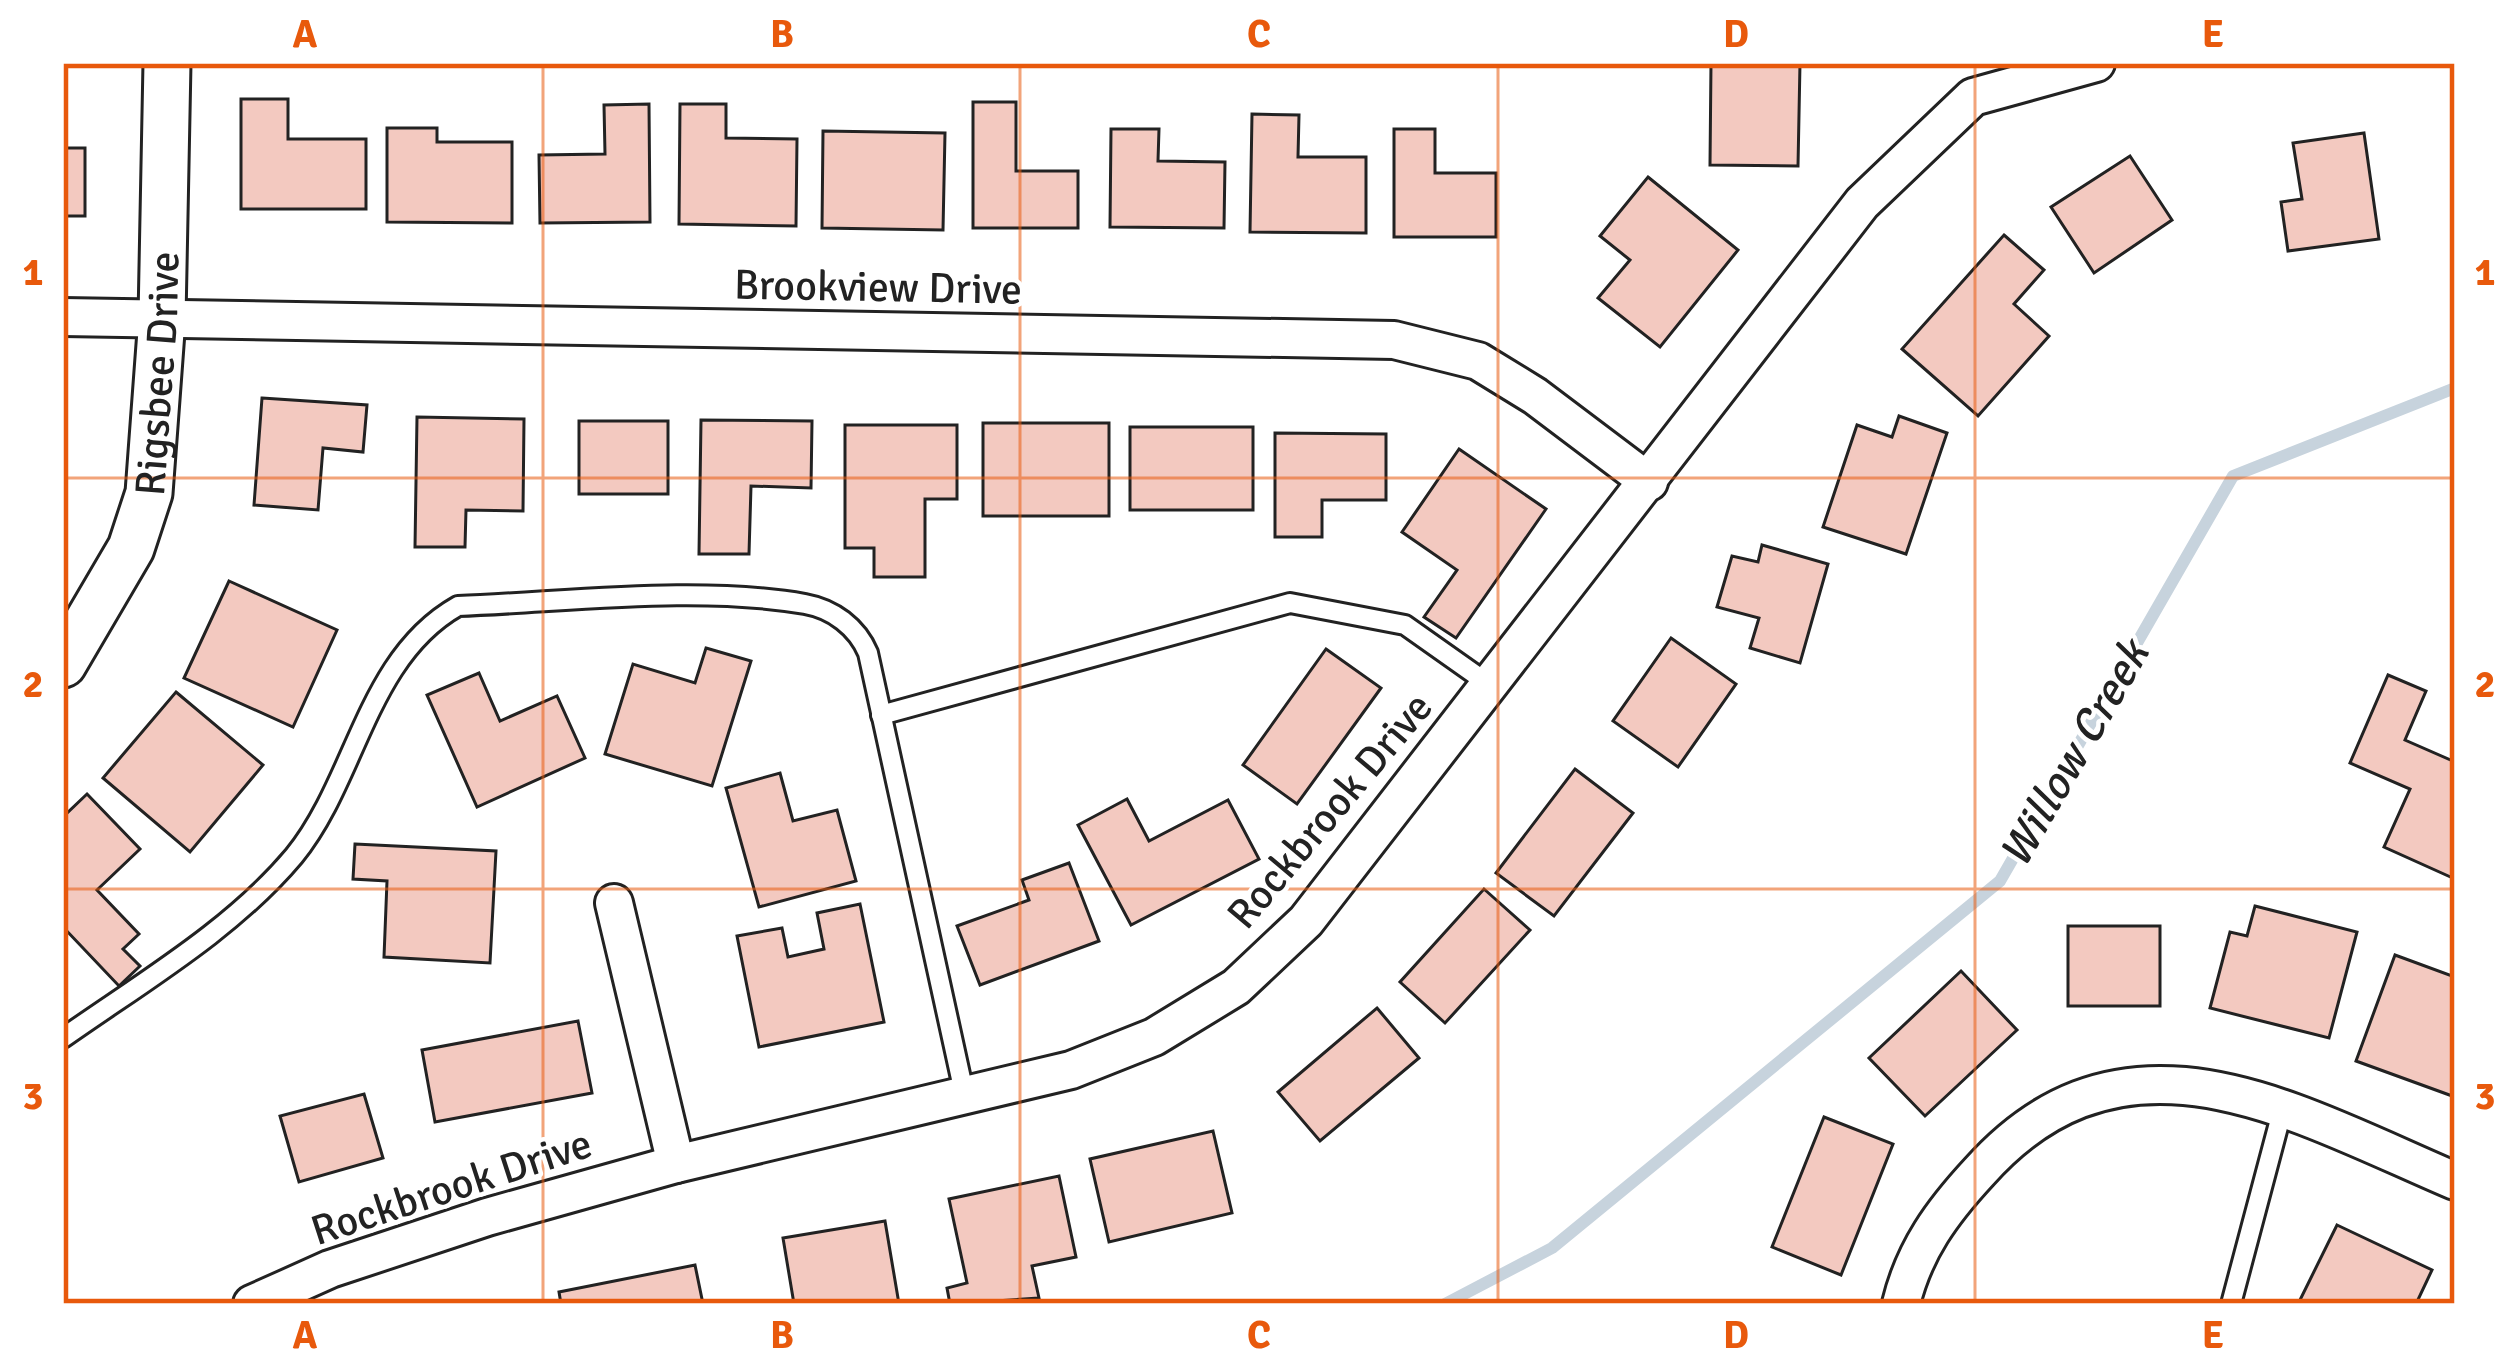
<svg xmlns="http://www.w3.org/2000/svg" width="2518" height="1367" font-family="Signika,sans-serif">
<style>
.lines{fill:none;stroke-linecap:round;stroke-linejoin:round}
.stream{stroke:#c7d3dd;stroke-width:12}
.building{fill:#f3c9c0;stroke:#222;stroke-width:3}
.service-casing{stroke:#222;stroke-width:24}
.minor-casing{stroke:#222;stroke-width:42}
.tertiary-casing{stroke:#222;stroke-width:51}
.service{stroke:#fff;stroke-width:18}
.minor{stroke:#fff;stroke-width:36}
.tertiary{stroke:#fff;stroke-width:45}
.grid{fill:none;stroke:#e8590c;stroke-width:3;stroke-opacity:0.55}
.labels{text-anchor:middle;stroke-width:9;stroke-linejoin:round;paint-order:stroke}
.street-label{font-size:42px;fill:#222;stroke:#fff}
.water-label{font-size:45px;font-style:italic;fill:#222;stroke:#fff}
.neatline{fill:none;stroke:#e8590c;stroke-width:4.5}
.grid-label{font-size:39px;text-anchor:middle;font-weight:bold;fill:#e8590c}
</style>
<rect width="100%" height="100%" fill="#fff"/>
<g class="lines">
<path class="stream" d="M1445 1304 1552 1248 2000 881 2233 476 2455 388"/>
</g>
<g class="building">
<path d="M1711 63H1800L1798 166 1710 165Z"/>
<path d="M241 99H288V139H366V209H241Z"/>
<path d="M973 102H1016V171H1078V228H973Z"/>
<path d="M649 104 650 222 540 223 539 155 605 154 604 105Z"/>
<path d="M680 104H726V138L797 139 796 226 679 224Z"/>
<path d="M1252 114 1299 115 1298 157H1366V233L1250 232Z"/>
<path d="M387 128H437V142H512V223L387 222Z"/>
<path d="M1111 129H1159L1158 161 1225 162 1224 228 1110 227Z"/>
<path d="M1394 129H1435V173H1496V237H1394Z"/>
<path d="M823 131 945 133 943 230 822 228Z"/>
<path d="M2364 133 2379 239 2288 251 2281 202 2302 199 2293 143Z"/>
<rect x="63" y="148" width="22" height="68"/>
<path d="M2130 156 2172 220 2094 273 2051 207Z"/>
<path d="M1648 177 1738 250 1660 347 1598 298 1630 260 1600 236Z"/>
<path d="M2004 235 2044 270 2014 304 2049 336 1978 416 1902 349Z"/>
<path d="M262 398 367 405 363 452 323 448 318 510 254 505Z"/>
<path d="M1899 416 1947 433 1906 554 1823 527 1857 425 1892 437Z"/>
<path d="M417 417 524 419 523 511 466 510 465 547H415Z"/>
<path d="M701 420 812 421 811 488 751 486 749 554H699Z"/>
<rect x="579" y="421" width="89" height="73"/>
<rect x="983" y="423" width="126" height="93"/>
<path d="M845 425H957V499H925V577H874V548H845Z"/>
<rect x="1130" y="427" width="123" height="83"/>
<path d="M1275 433 1386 434V500H1322V537H1275Z"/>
<path d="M1459 449 1546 509 1456 638 1424 617 1457 570 1402 532Z"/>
<path d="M1762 545 1828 564 1800 663 1750 648 1759 618 1717 607 1732 556 1758 562Z"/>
<path d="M229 581 337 630 293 727 184 678Z"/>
<path d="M1671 638 1736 684 1678 767 1613 721Z"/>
<path d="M706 648 751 661 712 786 605 754 633 664 695 683Z"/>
<path d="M1326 649 1381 688 1297 804 1243 765Z"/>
<path d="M479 673 500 721 557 696 585 758 477 807 427 695Z"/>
<path d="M2388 675 2426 691 2405 740 2455 762V879L2384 847 2410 789 2350 763Z"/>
<path d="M176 692 263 765 190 852 103 778Z"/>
<path d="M1575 769 1633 813 1554 916 1496 873Z"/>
<path d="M780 773 793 821 837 810 856 881 759 907 726 788Z"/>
<path d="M87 794 140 849 97 890 139 934 123 949 140 966 119 986 63 927V817Z"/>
<path d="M1127 799 1149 841 1228 800 1259 859 1131 925 1078 825Z"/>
<path d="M355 844 496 851 490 963 384 957 387 881 353 879Z"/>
<path d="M1069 863 1099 941 980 985 957 926 1029 900 1022 880Z"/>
<path d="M1484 889 1530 930 1445 1023 1400 982Z"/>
<path d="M860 904 884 1022 759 1047 737 936 782 928 788 957 824 949 817 913Z"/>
<path d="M2255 906 2357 932 2329 1038 2210 1008 2230 932 2247 936Z"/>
<rect x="2068" y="926" width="92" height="80"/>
<path d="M2395 955 2455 977V1097L2356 1061Z"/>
<path d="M1961 971 2017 1030 1925 1116 1869 1058Z"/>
<path d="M1377 1008 1419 1058 1320 1141 1278 1092Z"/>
<path d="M578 1021 592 1093 435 1122 422 1050Z"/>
<path d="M364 1094 383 1158 299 1182 280 1116Z"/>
<path d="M1824 1117 1893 1144 1841 1275 1772 1247Z"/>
<path d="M1213 1131 1232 1213 1109 1242 1090 1159Z"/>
<path d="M1059 1176 1076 1257 1032 1266 1039 1298 950 1304 947 1288 967 1283 949 1199Z"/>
<path d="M885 1221 899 1304H794L783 1238Z"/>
<path d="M2337 1225 2432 1270 2416 1304H2298Z"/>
<path d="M695 1265 703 1304H561L559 1292Z"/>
</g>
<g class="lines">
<g class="service-casing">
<g id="service">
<path d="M881 715 1290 603 1405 625 1490 685"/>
<path d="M63 1038C141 983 232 930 294 856 357 779 366 658 458 606 567 602 697 585 805 604 833 609 857 627 868 653L965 1097"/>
<path d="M2231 1304 2283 1108"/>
</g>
</g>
<g class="minor-casing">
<g id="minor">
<path d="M63 317 1394 340 1478 361 1535 396 1649 482"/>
<path d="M614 903 676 1164"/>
<path d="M252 1304 330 1269 487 1217 676 1164 1071 1070 1154 1037 1236 987 1306 921 1862 203 1973 97 2096 63"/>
<path d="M1901 1304C1914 1250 1942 1212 1979 1172 2124 1009 2293 1112 2455 1181"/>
</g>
</g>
<g class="tertiary-casing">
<g id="tertiary">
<path id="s1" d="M63 664 131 548 149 493 162 318 167 63"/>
</g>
</g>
<use href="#service" class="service"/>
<use href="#minor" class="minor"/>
<use href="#tertiary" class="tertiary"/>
</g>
<path class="grid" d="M543 63V1304M1020 63V1304M1498 63V1304M1975 63V1304M63 478H2455M63 889H2455"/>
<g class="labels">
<g class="street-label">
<text transform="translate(878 286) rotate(1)" y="15">Brookview Drive</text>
<text dy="15" stroke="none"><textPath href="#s1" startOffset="312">Rigsbee Drive</textPath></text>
<text transform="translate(1329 810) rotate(-50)" y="15">Rockbrook Drive</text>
<text transform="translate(451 1186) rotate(-18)" y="15">Rockbrook Drive</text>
</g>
<g class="water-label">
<text transform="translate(2073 753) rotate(-60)" y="16">Willow Creek</text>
</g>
</g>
<rect width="2518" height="1367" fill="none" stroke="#ffffff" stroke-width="132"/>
<rect x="66" y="66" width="2386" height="1235" class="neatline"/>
<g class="grid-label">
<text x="305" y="47">A</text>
<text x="782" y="47">B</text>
<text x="1259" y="47">C</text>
<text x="1736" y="47">D</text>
<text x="2213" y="47">E</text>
<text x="33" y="285">1</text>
<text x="2485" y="285">1</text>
<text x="33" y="697">2</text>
<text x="2485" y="697">2</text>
<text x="33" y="1109">3</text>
<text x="2485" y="1109">3</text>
<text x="305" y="1348">A</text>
<text x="782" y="1348">B</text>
<text x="1259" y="1348">C</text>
<text x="1736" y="1348">D</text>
<text x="2213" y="1348">E</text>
</g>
</svg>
